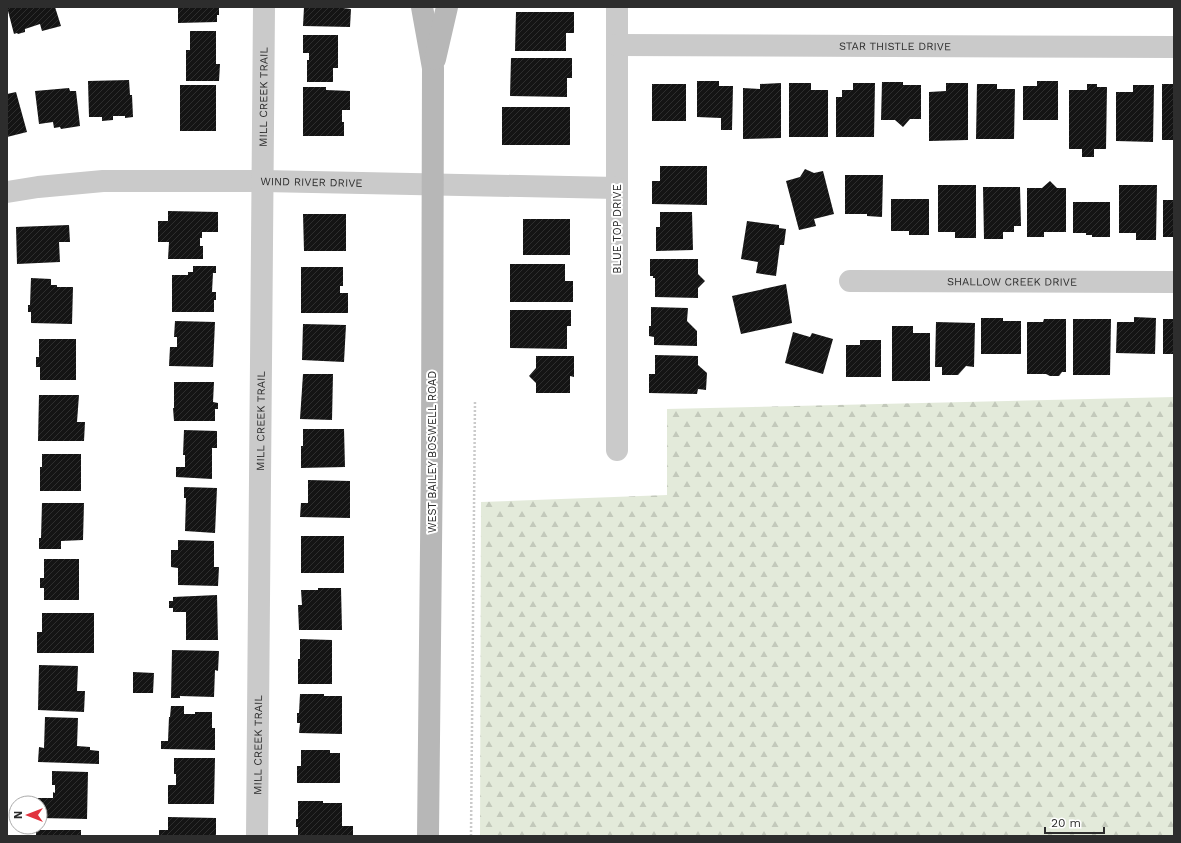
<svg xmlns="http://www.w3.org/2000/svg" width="1181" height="843" font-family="'Work Sans',sans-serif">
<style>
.forest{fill:url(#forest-firs)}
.building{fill:url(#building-hatch)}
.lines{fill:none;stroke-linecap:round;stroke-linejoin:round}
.path{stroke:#cacaca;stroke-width:2.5;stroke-dasharray:2 2;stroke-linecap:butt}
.minor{stroke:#cacaca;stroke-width:22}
.secondary{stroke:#b7b7b7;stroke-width:22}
.labels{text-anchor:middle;stroke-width:4;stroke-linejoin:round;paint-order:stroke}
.street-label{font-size:11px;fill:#2d2d2d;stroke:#fff}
</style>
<defs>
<pattern id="forest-firs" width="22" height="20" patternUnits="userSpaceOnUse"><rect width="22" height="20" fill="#e3eada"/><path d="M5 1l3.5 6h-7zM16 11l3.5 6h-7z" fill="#c3c9bb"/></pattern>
<pattern id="building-hatch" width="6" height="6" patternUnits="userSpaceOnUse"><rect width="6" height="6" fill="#141414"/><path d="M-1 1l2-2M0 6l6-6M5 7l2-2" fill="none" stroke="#2e2e2e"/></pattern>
</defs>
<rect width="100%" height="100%" fill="#fff"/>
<path class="forest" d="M1174 397V836H480L481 502 667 495V409Z"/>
<g class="building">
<path d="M7 7H55L61 26 42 31 40 24 25 29V32L18 34 17 33 14 34Z"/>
<path d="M178 7H216L219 8V15H217V22L178 23Z"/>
<path d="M304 7H344L343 8 351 9 350 27 303 26Z"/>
<path d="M516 12H574V33H566V51H515Z"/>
<path d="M190 31H216V64H220L219 81H186V50H190Z"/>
<path d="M303 35H338V68H333V82H307V60H309V53H303Z"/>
<path d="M511 58H572V78H567V97L510 96Z"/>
<path d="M129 80 130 95H132L133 117 125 118V116H113V120L102 121V117H89L88 81Z"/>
<path d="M697 81H719V86H733L732 130H721V118L697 117Z"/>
<path d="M1037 81H1058V120H1023V86H1037Z"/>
<path d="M882 82H903V85H921V119H910L903 127 895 120H881Z"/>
<path d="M781 83V138L743 139V88L760 89V84Z"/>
<path d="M789 83H811V90H828V137H789Z"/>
<path d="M853 83H875L874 137H836V97H842V90H853Z"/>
<path d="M946 83H968V140L929 141V92L946 91Z"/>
<rect x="652" y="84" width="34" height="37"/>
<path d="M977 84H997V89H1015L1014 139H976Z"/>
<path d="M1087 84H1097V87H1107L1106 149H1094V157H1082V149H1069V90H1087Z"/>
<rect x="1162" y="84" width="12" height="56"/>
<rect x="180" y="85" width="36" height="46"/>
<path d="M1133 85H1154L1153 142 1116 141V92H1133Z"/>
<path d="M303 87H326V90L350 91V110H342V122H344V136H303Z"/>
<path d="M69 88 70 91H76L80 126 61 129 60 127 54 128 53 122 39 124 35 91Z"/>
<path d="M16 92 27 132 7 137V94Z"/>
<rect x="502" y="107" width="68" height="38"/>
<path d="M660 166H707V205L652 204V181H660Z"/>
<path d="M805 169 814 173 823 171 834 214 814 219 816 226 799 230 786 181 800 177Z"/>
<path d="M845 175H883L882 217 867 216V214H845Z"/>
<path d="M1050 181 1057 188H1066V232H1044V237H1027V188H1042Z"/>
<path d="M938 185H976V238H955V232H938Z"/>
<path d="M1119 185H1157L1156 240H1136V233H1119Z"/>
<path d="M983 187H1020L1021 226H1014V232H1003V239H984Z"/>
<path d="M891 199H929V235H909V231H891Z"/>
<rect x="1163" y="200" width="11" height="37"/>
<path d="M1073 202H1110V237H1092V235H1086V233H1073Z"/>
<path d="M168 211 218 212V232H202V238H200V246H203V259H168L169 242H158V221H168Z"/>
<path d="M660 212H692L693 250 656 251V227H660Z"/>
<path d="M303 214H346V251H304Z"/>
<rect x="523" y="219" width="47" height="36"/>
<path d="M747 221 779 225V228L786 229 784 245H780L776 276 756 273 758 262 741 259Z"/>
<path d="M69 225 70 242H59L60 262 17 264 16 227Z"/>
<path d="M650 259H698V274L705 281 698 288V298L655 297V278H653V276H650Z"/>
<path d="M510 264H565V281H573V302H510Z"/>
<path d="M193 266H216V273H213L212 292H216V300H214V312H172V275H188V272H193Z"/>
<path d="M301 267H343V286H340V293H348V313H301Z"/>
<path d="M31 278 51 279V285H57V287H73L72 324 31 323V312H28V305H30Z"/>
<path d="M786 284 792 323 741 334 732 296Z"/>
<path d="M651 307 688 308 687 321 697 331V346L654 345V337L649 336V326H651Z"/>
<path d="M510 310H571V326H567V349L510 348Z"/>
<path d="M1134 317 1156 318 1155 354 1116 353 1117 322H1134Z"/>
<path d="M981 318H1003V321H1021V354H981Z"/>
<path d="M1044 319H1066V372H1062L1059 376H1050L1046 374H1027V322H1043Z"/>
<path d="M1073 319H1111L1110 375H1073Z"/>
<rect x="1163" y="319" width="11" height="35"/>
<path d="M175 321 215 322 213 367 169 366 170 347H177V337H174Z"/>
<path d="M936 322 975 323 974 367 966 366 958 375H942V367H935Z"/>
<path d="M303 324 346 325 344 362 302 360Z"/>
<path d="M892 326H913V333H930V381H892Z"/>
<path d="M793 332 810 337 812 333 833 339 823 374 785 363Z"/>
<path d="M39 339H76V380H40V367H36V357H39Z"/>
<path d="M860 340H881V377H846V345H860Z"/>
<path d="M655 355 698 356V365L707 373 706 390 698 389 697 394 649 393V374H655Z"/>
<path d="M536 356H574V377L570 376V393H536V383L529 376 536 368Z"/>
<path d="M303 374H333L332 420 300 419Z"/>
<path d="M174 382H214L213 402 218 403V409H215V421H174L173 408H174Z"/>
<path d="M39 395H79L77 422H85L84 441H38Z"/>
<path d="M303 429H344L345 467 301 468V446H303Z"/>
<path d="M184 430 217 431V448H212V479L176 477V467H185V455H183Z"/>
<path d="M42 454H81V491H40V467H42Z"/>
<path d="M308 480 350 481V518L300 517 301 503H308Z"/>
<path d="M184 487 217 488 215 533 185 531 186 498H184Z"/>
<path d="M42 503H84L83 540 61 541V549H39V538H41Z"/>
<rect x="301" y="536" width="43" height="37"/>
<path d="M178 540 214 541V567H219L218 586 178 585V568L171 567V550H178Z"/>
<path d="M44 559H79V600H44V588H40V578H44Z"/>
<path d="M318 588H341L342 630H299L298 605H302L301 590H318Z"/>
<path d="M217 595 218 640H186V612H173V608H169V601H173V597Z"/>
<path d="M42 613H94V653H37V632H42Z"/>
<path d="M300 639 332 640V684H298V659H300Z"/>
<path d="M172 650 219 651 218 671 215 670 214 697 180 696V698H171Z"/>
<path d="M39 665 78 666 77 691H85L84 712 38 710Z"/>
<path d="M133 672 154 673 153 693H133Z"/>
<path d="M300 694H324V696H342V734L299 733 300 723H297V713H299Z"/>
<path d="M171 706H184V714H195V712H212V728H215V750L161 749V741H168L169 717H170Z"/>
<path d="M45 717 78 718 77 746 90 747V750L99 751V764L38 762 39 747 44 748Z"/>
<path d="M301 750H330V753H340V783H297V766H301Z"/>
<path d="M174 758H215L214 804H168V785H176V774H174Z"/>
<path d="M52 771 88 772 87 819 40 818V803H38V798H53V792L55 793V785H52Z"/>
<path d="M298 801H323V803H342V826H353V836H298V827H296V819H298Z"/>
<path d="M168 817 216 818V836H159V830H168Z"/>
<rect x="36" y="830" width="45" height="6"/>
</g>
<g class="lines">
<path class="path" d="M471 836 475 401"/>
<g class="minor">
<path d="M617 7V450"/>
<path id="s1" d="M617 45 1174 47"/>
<path id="s2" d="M7 192 38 187 103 181H263L617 188"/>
<path id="s3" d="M850 281 1174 282"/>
<path id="s4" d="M257 836 264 7"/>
</g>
<g class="secondary">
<path d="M422 7 433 68 432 451 428 836"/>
<path d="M435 59 447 7"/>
</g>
</g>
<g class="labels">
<g class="street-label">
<text dy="4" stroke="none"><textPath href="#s1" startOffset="278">STAR THISTLE DRIVE</textPath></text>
<text dy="4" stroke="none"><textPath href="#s4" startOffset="739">MILL CREEK TRAIL</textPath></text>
<text dy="4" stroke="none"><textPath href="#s2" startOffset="305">WIND RIVER DRIVE</textPath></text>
<text transform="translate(617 229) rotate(-90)" y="4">BLUE TOP DRIVE</text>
<text dy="4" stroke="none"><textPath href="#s3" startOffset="162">SHALLOW CREEK DRIVE</textPath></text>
<text dy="4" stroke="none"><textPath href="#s4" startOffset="415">MILL CREEK TRAIL</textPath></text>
<text transform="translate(432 452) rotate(-90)" y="4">WEST BAILEY BOSWELL ROAD</text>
<text dy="4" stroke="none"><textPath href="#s4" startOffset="91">MILL CREEK TRAIL</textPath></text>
</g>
</g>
<rect width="1181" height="843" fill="none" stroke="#2d2d2d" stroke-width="16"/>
<g transform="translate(28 815) rotate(270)"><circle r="19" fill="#ffffff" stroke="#ababab"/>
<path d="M0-3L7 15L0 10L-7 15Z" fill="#e1323e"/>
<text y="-6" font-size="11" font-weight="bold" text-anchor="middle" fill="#2d2d2d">N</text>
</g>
<path d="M1045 827v6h59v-6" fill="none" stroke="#2d2d2d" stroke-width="2"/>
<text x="1051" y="827" font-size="12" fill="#2d2d2d" stroke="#ffffff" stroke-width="3" paint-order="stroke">20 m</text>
</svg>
